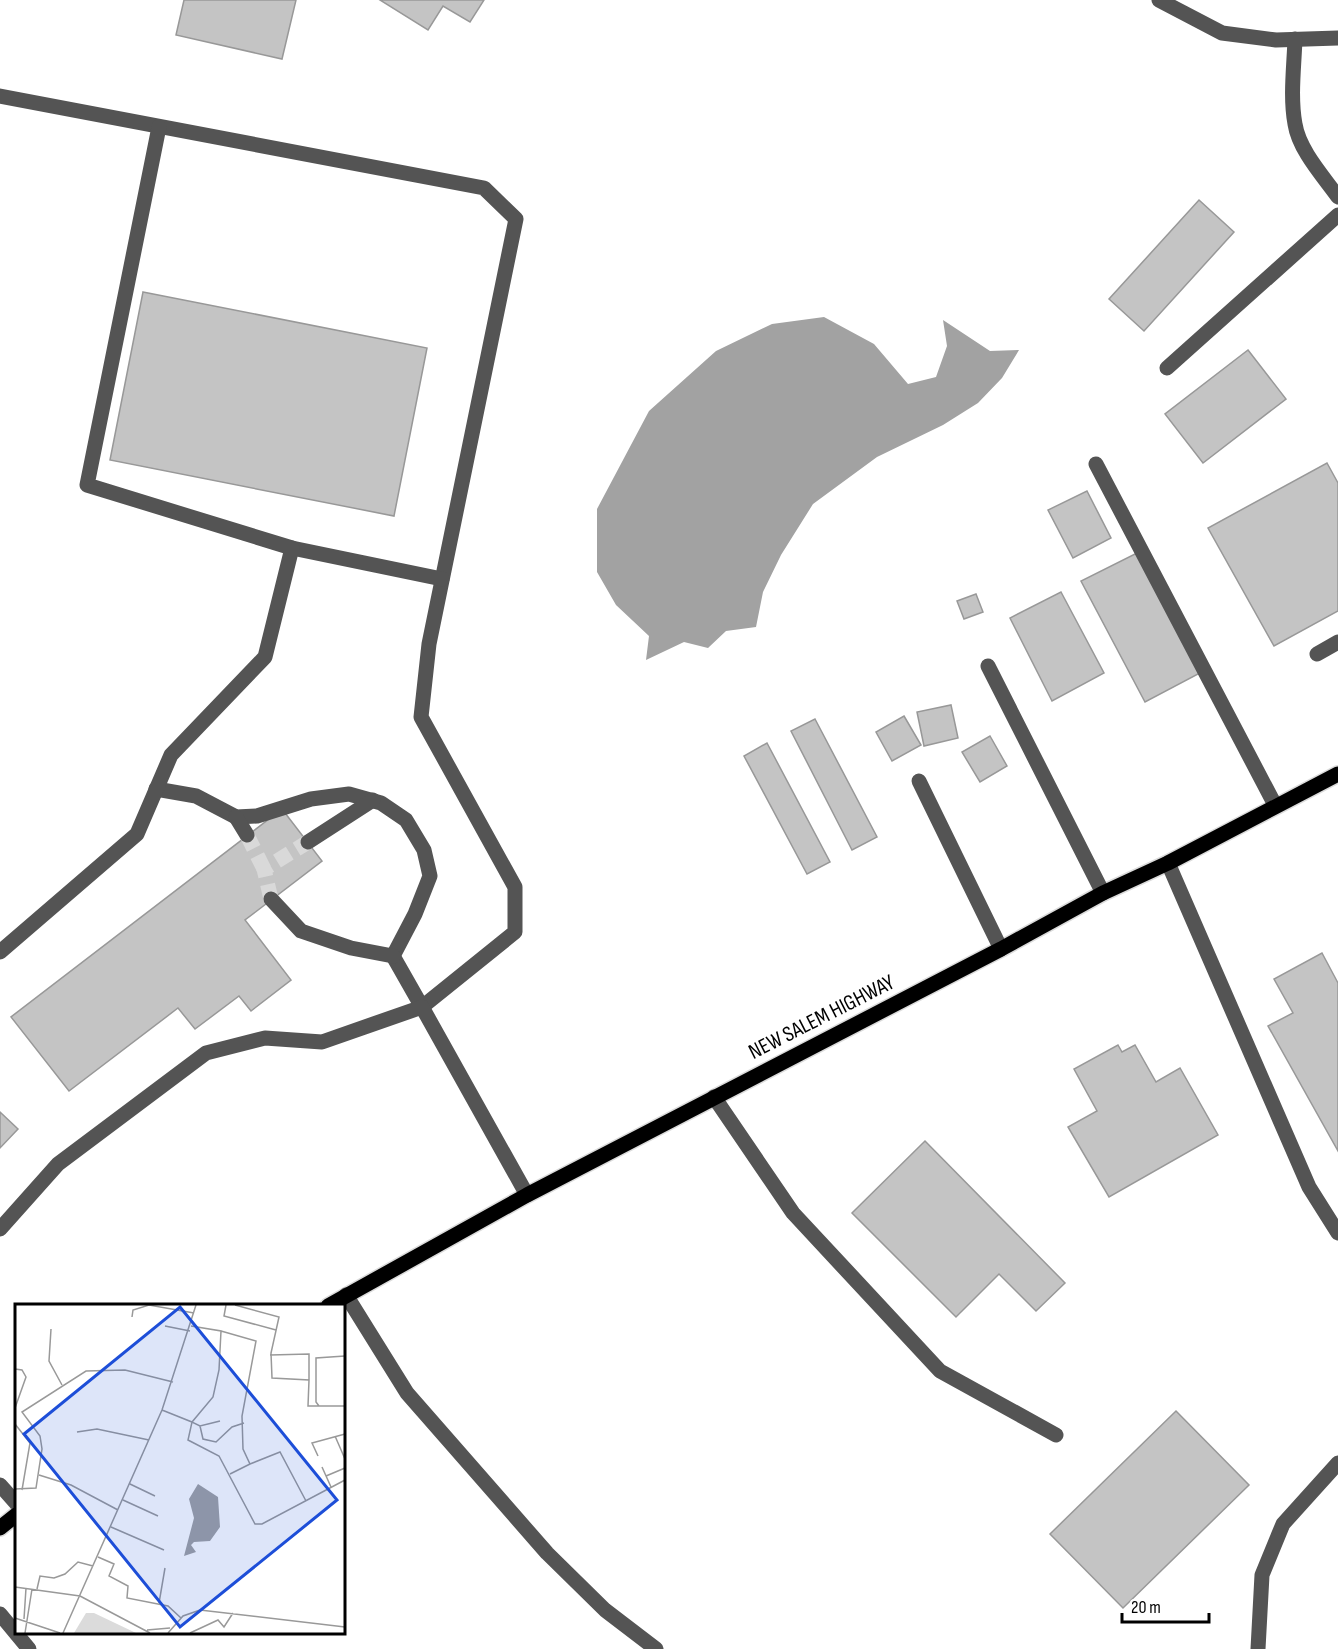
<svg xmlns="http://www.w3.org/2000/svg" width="1338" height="1649" font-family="'Sofia Sans Condensed',sans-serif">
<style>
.water{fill:#a2a2a2}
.building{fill:#c4c4c4;stroke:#989898;stroke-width:1.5}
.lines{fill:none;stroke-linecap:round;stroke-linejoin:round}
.minor-tunnel{stroke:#d9d9d9;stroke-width:15;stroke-dasharray:15 8;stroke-linecap:butt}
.major-casing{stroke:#dbdbdb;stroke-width:18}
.minor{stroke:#545454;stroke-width:15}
.major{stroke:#000;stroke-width:15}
.labels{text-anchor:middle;stroke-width:6;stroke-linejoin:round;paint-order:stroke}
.street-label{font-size:22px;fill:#000;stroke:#fff}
.inset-road{fill:none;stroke:#999;stroke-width:1.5}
.view{fill:#1d4ed8;fill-opacity:0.15;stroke:#1d4ed8;stroke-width:3}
.inset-edge{fill:none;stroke:#000;stroke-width:3}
</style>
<rect width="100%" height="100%" fill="#fff"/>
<path class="water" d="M824 317 874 344 908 384 936 377 947 346 943 320 990 351 1019 350 1002 378 978 403 943 425 877 457 813 504 781 555 763 592 756 627 726 631 708 648 684 642 646 660 649 636 616 605 597 572V509L649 411 716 351 772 324Z"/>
<g class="building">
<path d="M184 0H296L282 59 176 35Z"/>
<path d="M380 0H484L470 22 443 6 428 30Z"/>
<path d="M1199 200 1234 232 1144 331 1109 299Z"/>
<path d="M143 292 427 348 394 516 110 460Z"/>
<path d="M1248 350 1286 399 1203 463 1165 414Z"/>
<path d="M1327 463 1338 483V611L1274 646 1208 528Z"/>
<path d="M1087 491 1111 538 1073 558 1048 510Z"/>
<path d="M1137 553 1200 673 1145 702 1081 581Z"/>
<path d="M1061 592 1104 673 1052 701 1010 618Z"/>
<path d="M976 594 983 612 964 619 957 601Z"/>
<path d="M951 705 958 738 924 746 917 712Z"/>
<path d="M904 716 921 745 892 761 876 732Z"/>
<path d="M815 719 877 837 852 850 791 731Z"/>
<path d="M990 736 1007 766 980 782 962 752Z"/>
<path d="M767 743 830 862 807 874 744 756Z"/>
<path d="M282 809 322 861 245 920 291 980 251 1011 239 996 195 1029 178 1008 69 1091 11 1017Z"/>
<path d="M1322 953 1338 983V1151L1268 1026 1293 1013 1274 979Z"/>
<path d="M1118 1045 1122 1052 1135 1045 1156 1082 1180 1068 1218 1135 1109 1197 1068 1127 1097 1111 1074 1069Z"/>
<path d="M0 1112 18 1129 0 1148Z"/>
<path d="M925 1141 1065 1283 1036 1311 999 1274 956 1317 852 1213Z"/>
<path d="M1176 1411 1249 1485 1123 1608 1050 1534Z"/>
</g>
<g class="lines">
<g class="minor-tunnel">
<path d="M247 835 264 869"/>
<path d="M271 899 264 869 308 842"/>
</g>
<g class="major-casing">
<g id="major">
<path d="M328 1306 527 1195 1001 949 1103 893 1168 863 1338 774"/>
<path d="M0 1528 16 1515"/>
</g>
</g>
<g class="minor">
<path d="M1159 0 1222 33 1276 40 1338 38"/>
<path d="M1295 39C1294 67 1290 97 1295 124 1299 150 1323 176 1338 197"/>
<path d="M0 96 484 188 516 219 429 644 421 717 515 887V932L422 1007 393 956"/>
<path d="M1167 368 1338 215"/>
<path d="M1096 464 1275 805"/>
<path d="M292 548 442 579"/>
<path d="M1317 654 1338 642"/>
<path d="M988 666 1103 893"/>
<path d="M919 781 1001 949"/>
<path d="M156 789 196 796 236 817 257 816 311 799 349 794 381 803 406 820 424 850 430 876 415 914 393 956"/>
<path d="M236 817 247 835"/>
<path d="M308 842 373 800"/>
<path d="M1168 863 1309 1187 1338 1233"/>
<path d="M271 899 301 931 351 948 393 956"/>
<path d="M0 952 137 834 171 755 265 657 292 548 87 485 159 127"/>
<path d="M714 1097 793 1213 940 1371 1056 1435"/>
<path d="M0 1229 58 1164 206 1053 265 1038 322 1042 422 1007 527 1195"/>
<path d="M346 1295 407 1393 547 1553 605 1610 656 1649"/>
<path d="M0 1485 16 1503"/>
<path d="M0 1614 29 1649"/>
<path d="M1258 1649 1262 1575 1283 1524 1338 1463"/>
</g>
<use href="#major" class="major"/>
</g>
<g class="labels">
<g class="street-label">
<text transform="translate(821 1016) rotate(-27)" y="8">NEW SALEM HIGHWAY</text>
</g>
</g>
<g transform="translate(15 1304)">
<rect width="330" height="330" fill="#fff"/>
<path d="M71 309H79L121 329H59Z" fill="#dbdbdb"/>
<path d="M183 180 203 193 205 223 195 237 179 238 176 241 181 248 169 252 179 214 174 195Z" fill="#a2a2a2"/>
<path class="inset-road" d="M211 1 209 12 261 26M220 1 264 13 256 49 257 74 294 76 293 102H304M117 13 118 6 134 1 179 9M150 22 175 27M36 25 34 57 47 81M206 27 241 37 227 112 228 145 235 160 265 148 291 197M255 51 294 50V76M330 52 301 54V98L304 102H330M0 65 7 66 11 73 0 104M147 106 177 118 198 93 204 66 206 27 176 22M205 117 185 122 177 118 173 136 204 152 240 220H247L330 176M0 120 15 139 7 186M185 122 188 135 201 138 217 123 229 119M62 128 82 125 134 136M320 132 330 155M303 152 297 139 330 130M307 163 316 183M215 170 235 160M24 171 56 181 103 206M311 172 330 164M115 180 140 192M0 185 21 184 27 145 25 132 7 108 71 67 110 66 158 78M108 196 143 212M96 223 149 246M83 253 99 260 94 272 113 282 112 294 153 302 166 314M0 283 65 292M22 285 25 272 39 274 50 270 63 258 78 262M65 292 135 329M144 299 150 264M0 314 45 329M9 315 11 284M132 326 155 324M10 329 17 285M48 329 147 106 181 1M153 329 168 312 185 306 330 323M175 329 203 316 209 323 218 309"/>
<path class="view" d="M165 3 322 196 165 323 9 130Z"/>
<rect width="330" height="330" class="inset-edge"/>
</g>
<path d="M1122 1613v9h87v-9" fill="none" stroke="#000000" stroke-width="3"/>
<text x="1131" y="1613" font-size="18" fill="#000000" stroke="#ffffff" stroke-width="4.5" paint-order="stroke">20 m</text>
</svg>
